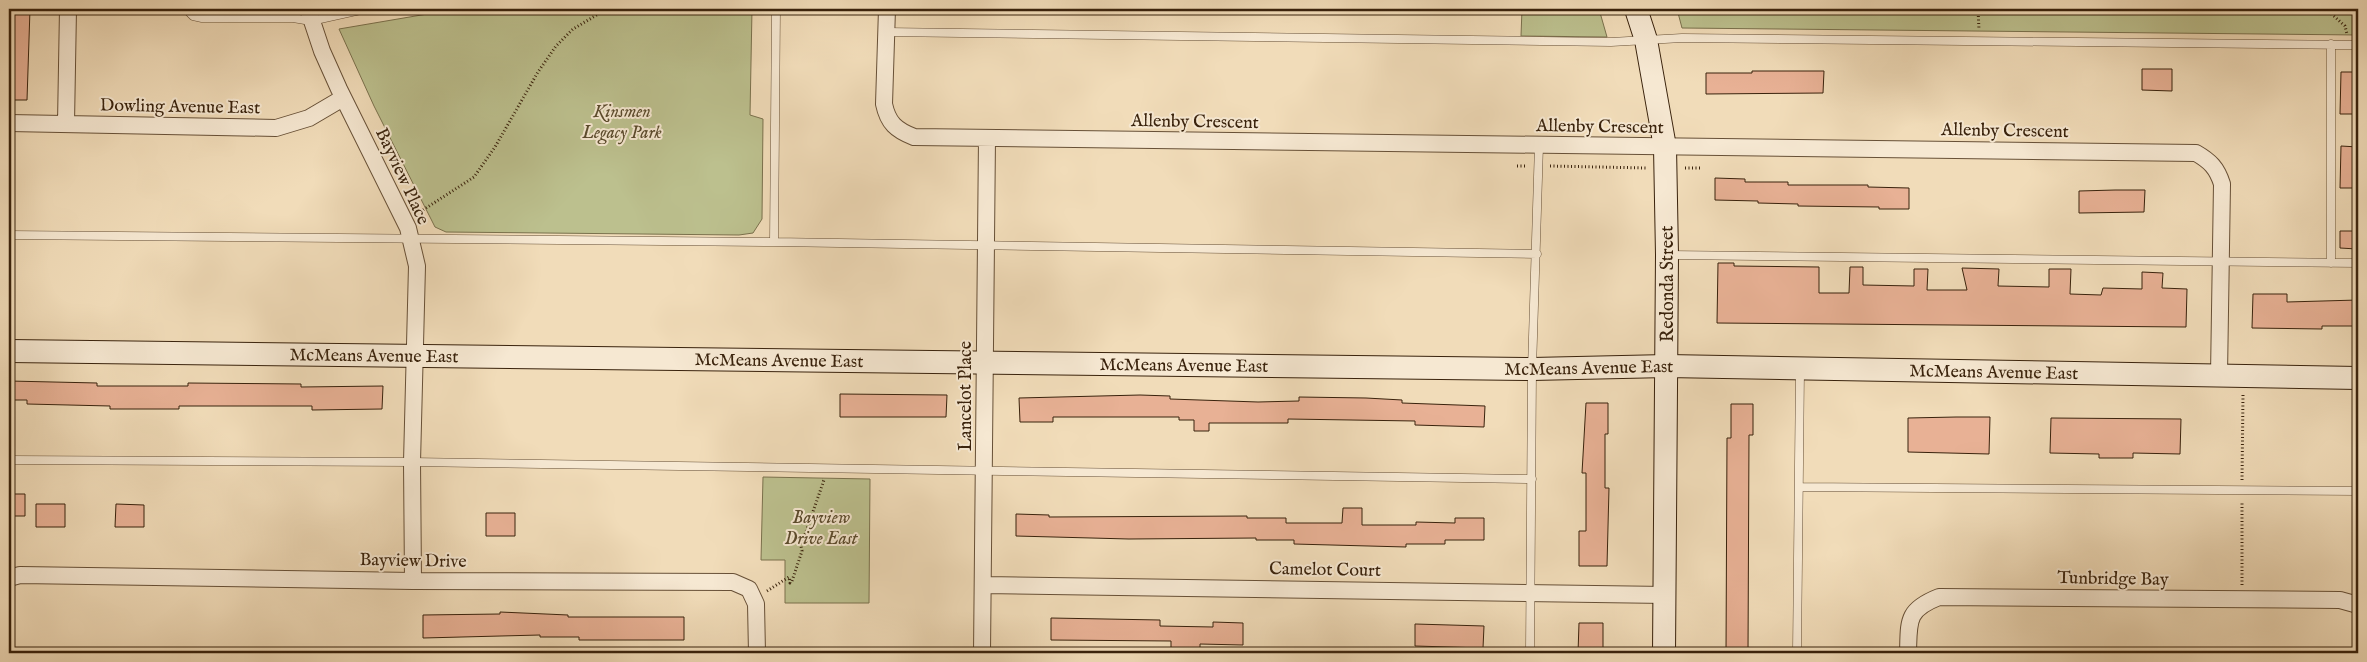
<svg xmlns="http://www.w3.org/2000/svg" width="2367" height="662" viewBox="0 0 2367 662" font-family="'IM FELL English',serif">
  <rect width="100%" height="100%" fill="#f1dcb9"/>
  <filter id="stains"><feTurbulence type="fractalNoise" baseFrequency=".004" numOctaves="4"/><feColorMatrix values="0 0 0 0 .2 0 0 0 0 .09 0 0 0 0 .02 0 0 0 .5 -.17"/></filter>
  <radialGradient id="worn" r=".72"><stop offset=".6" stop-color="#630" stop-opacity="0"/><stop offset="1" stop-color="#630" stop-opacity=".3"/></radialGradient>
  <path fill="#bcc08e" stroke="#7a714d" d="M440 9H752L750 115 763 119 762 219 753 233 739 235 446 232 435 227 374 106 339 29 439 12Z
    M1522 9H1599L1607 37 1521 36Z
    M1677 9H2358V35L1682 28Z
    M763 477 870 479 869 603H785V560H761Z"/>
  <path fill="#e8b195" stroke="#39220c" d="M9 9H30L27 100H9Z
    M2142 69H2172V91L2142 90Z
    M1752 71H1824L1823 93 1706 94V73H1752Z
    M2341 72H2358V114H2340Z
    M2341 146 2358 147V188H2340Z
    M1715 178 1745 179V182H1788V185H1868V187L1909 188V209H1879V207L1798 206V204L1758 203V201L1715 200Z
    M2115 190H2145L2144 212 2079 213V191Z
    M2340 231H2358L2357 249 2340 248Z
    M1718 263H1734V266L1819 267V293H1849L1850 267H1863V285L1914 286V269H1928L1927 290H1967L1962 268 1999 269 1998 286 2049 287V269H2071L2070 294 2101 295 2103 288 2142 289V272L2163 273 2162 288 2187 289 2186 327 1717 323Z
    M2253 294H2287V302L2358 300V326H2322V329L2252 328Z
    M9 381 97 383V386H188V383L301 384V387L383 386 382 409 312 410V406H179V409H110V406L27 404V400H9Z
    M840 394 947 395 946 417H840Z
    M1140 395 1170 396V399L1258 402 1299 401V397L1366 398 1402 400V403L1485 406 1484 427 1415 425V421L1288 419V423H1209V431H1194V420H1179V417H1053V422H1020L1019 398Z
    M1586 403H1608V434H1605V488H1609L1607 566H1579V531H1586V473H1582Z
    M1731 404H1753V435H1749L1748 653H1726L1727 438H1731Z
    M1956 417H1990L1989 454 1908 452V418Z
    M2051 418 2181 419 2180 454 2133 453V458H2099V454L2050 453Z
    M9 494H25V516H9Z
    M36 504H65V527H36Z
    M116 504 144 505V527H115Z
    M1343 508H1362V525H1416V522L1455 523V518H1484V540H1445V544H1406V547L1294 544V540H1256V538L1129 539 1016 536V514L1049 515V517L1247 516V518H1286V523H1342Z
    M486 513H515V536H486Z
    M500 612 568 615V617H684V640H579V637H540V635L423 638V615L500 614Z
    M1051 618 1160 620V626L1213 627V622L1243 623V645L1200 644V648H1171V641L1051 640Z
    M1579 623H1603V653H1578Z
    M1415 624 1484 626 1483 648 1415 646Z"/>
  <g fill="none" stroke-linecap="round" stroke-linejoin="round">
    <defs>
      <path id="lane" d="M186 9 193 16 202 18H293L311 21 365 9
        M886 32 1611 42 1682 38 2358 45
        M2331 44V263
        M9 235 774 242 1537 254
        M774 242 776 9
        M1669 255 2358 263
        M9 460 412 462 1532 479
        M1799 487 2358 491
        M1530 653 1532 369 1539 145
        M1797 653 1800 370"/>
      <path id="street" d="M308 9 322 51 339 89 408 228 417 266 412 462 413 581
        M887 9 884 104C888 123 896 130 914 137L2196 153C2210 161 2217 168 2222 184L2219 375
        M9 123 276 128 309 118 343 98
        M66 123 68 9
        M9 578 20 575 413 581 733 582 749 589 756 604 757 653
        M984 585 1666 595
        M982 653 987 138
        M1908 653C1909 621 1906 610 1939 597L2340 600 2358 605"/>
      <g id="secondary">
        <path d="M1636 9 1646 40 1665 147 1667 255 1664 653"/>
        <path id="s1" d="M9 351 1532 369 1667 366 2358 378"/>
      </g>
    </defs>
    <use href="#lane" stroke="#675037" stroke-width="9"/>
    <use href="#street" stroke="#675037" stroke-width="18"/>
    <use href="#secondary" stroke="#39220c" stroke-width="24"/>
    <path stroke="#39220c" stroke-width="3" stroke-dasharray="1 2.5" stroke-linecap="butt" d="M1978 9 1979 30
      M2326 9 2345 26 2347 34
      M1517 166H1526
      M1550 166 1646 168
      M1685 168H1700
      M423 210 474 177 495 147 538 72 556 46 573 29 607 9
      M2242 480 2243 394
      M2242 585V501
      M767 591 789 577 790 583 792 581 802 551 801 546 824 480H822"/>
    <use href="#lane" stroke="#f6e8d2" stroke-width="8"/>
    <use href="#street" stroke="#f6e8d2" stroke-width="16"/>
    <use href="#secondary" stroke="#f6e8d2" stroke-width="22"/>
  </g>
  <g text-anchor="middle" stroke-width="4" stroke-linejoin="round" paint-order="stroke">
    <g font-size="18" fill="#39220c" stroke="#f6e8d2">
      <text transform="translate(180 106) rotate(1)" y="6">Dowling Avenue East</text>
      <text transform="translate(1195 121) rotate(1)" y="6">Allenby Crescent</text>
      <text transform="translate(1600 126) rotate(1)" y="6">Allenby Crescent</text>
      <text transform="translate(2005 130) rotate(1)" y="6">Allenby Crescent</text>
      <text transform="translate(403 176) rotate(65)" y="6">Bayview Place</text>
      <text transform="translate(1667 284) rotate(-90)" y="6">Redonda Street</text>
      <text dy="6" stroke="none"><textPath href="#s1" startOffset="365">McMeans Avenue East</textPath></text>
      <text dy="6" stroke="none"><textPath href="#s1" startOffset="770">McMeans Avenue East</textPath></text>
      <text dy="6" stroke="none"><textPath href="#s1" startOffset="1175">McMeans Avenue East</textPath></text>
      <text dy="6" stroke="none"><textPath href="#s1" startOffset="1580">McMeans Avenue East</textPath></text>
      <text dy="6" stroke="none"><textPath href="#s1" startOffset="1985">McMeans Avenue East</textPath></text>
      <text transform="translate(965 396) rotate(-90)" y="6">Lancelot Place</text>
      <text transform="translate(413 560) rotate(1)" y="6">Bayview Drive</text>
      <text transform="translate(1325 569) rotate(1)" y="6">Camelot Court</text>
      <text transform="translate(2113 578) rotate(1)" y="6">Tunbridge Bay</text>
    </g>
    <g font-size="18" font-style="italic" fill="#5a4a2c" stroke="#f6e8d2">
      <text x="622" y="117">Kinsmen<tspan x="622" dy="21">Legacy Park</tspan></text>
      <text x="821" y="523">Bayview<tspan x="821" dy="21">Drive East</tspan></text>
    </g>
  </g>
  <rect width="2367" height="662" fill="none" stroke="#f1dcb9" stroke-width="30"/>
  <rect x="10" y="10" width="2347" height="642" fill="none" stroke="#39220c" stroke-width="2.5"/>
  <rect x="15" y="15" width="2337" height="632" fill="none" stroke="#39220c"/>
  <rect width="100%" height="100%" filter="url(#stains)"/>
  <rect width="100%" height="100%" fill="url(#worn)"/>
</svg>
